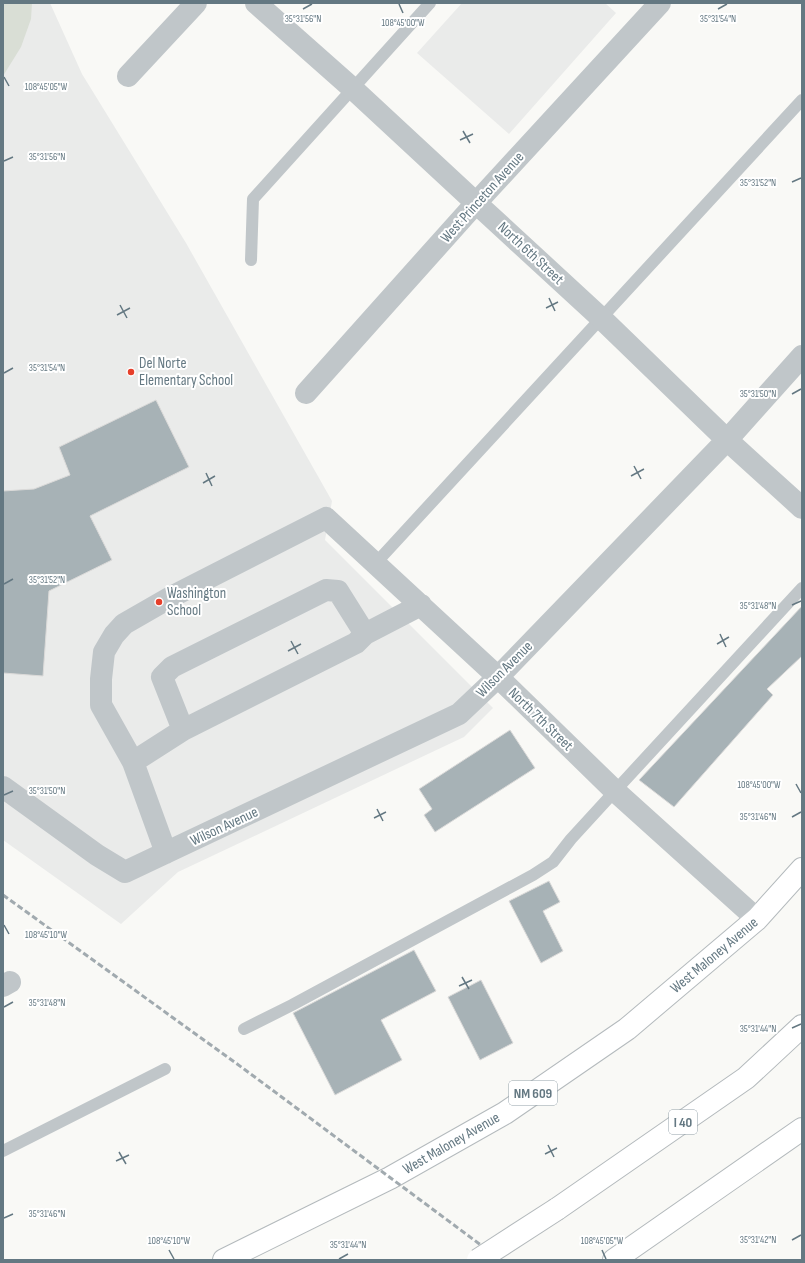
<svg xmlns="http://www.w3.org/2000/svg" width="805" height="1263" viewBox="0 0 805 1263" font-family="'Sofia Sans Condensed',sans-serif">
  <rect width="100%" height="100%" fill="#f9f9f6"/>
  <path fill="#eaebea" d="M3 3H50L82 74 186 243 332 501 325 540 493 708 464 737 178 872 121 924 3 840Z
    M462 3H605L616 13 509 134 417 53Z"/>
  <path fill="#d9ded5" d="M3 3H32L31 19 21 47 3 76Z"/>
  <path fill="#a7b2b6" stroke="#dbdad9" d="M156 400 189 467 90 516 112 560 49 591 43 676 3 673V491L34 489 70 475 59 447Z
    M802 606V656L767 689 773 695 674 807 639 780Z
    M510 730 535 768 435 832 424 815 432 809 419 789Z
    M549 881 560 902 543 911 563 951 541 963 509 901Z
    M414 950 436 991 381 1020 402 1060 335 1095 293 1013Z
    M481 980 513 1043 480 1060 448 997Z"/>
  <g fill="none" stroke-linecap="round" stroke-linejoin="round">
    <defs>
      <path id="primary" d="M224 1260 390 1178 505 1113 627 1029 757 919 802 869"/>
      <path id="highway" d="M557 1209 746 1078 802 1026
        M614 1260 802 1129"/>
    </defs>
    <use href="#primary" stroke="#b4babd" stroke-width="24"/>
    <use href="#highway" stroke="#b3b9bc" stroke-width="24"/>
    <path stroke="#c0c6c9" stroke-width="12" d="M251 260 253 199 430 3
      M375 564 802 100
      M244 1029 292 1005 533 875 553 862 571 839 615 791 802 588
      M3 1151 165 1069"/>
    <path stroke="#c0c6c9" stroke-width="22" d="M256 3 352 88 476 203 602 319 727 440 802 508
      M128 76 196 3
      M306 393 476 203 660 3
      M183 730 162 677 172 667 326 590 338 591 365 634
      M133 762 183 730 356 643 365 634 421 605
      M3 787 97 855 125 872 459 714 498 677 727 440 802 356
      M166 853 133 762 101 705V679L104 652 114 635 124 624 171 597 326 518 498 677 615 791 757 919
      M3 986 10 982"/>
    <use href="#primary" stroke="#fff" stroke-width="22"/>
    <use href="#highway" stroke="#fff" stroke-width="22"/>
    <path stroke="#a1aaaf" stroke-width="3" stroke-dasharray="6 3" stroke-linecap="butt" d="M3 895 244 1069 501 1260"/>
    <defs>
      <path id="highway-bridge" d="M478 1260 557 1209"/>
    </defs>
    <use href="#highway-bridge" stroke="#b3b9bc" stroke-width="24" stroke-linecap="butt"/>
    <use href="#highway-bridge" stroke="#fff" stroke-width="22"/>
  </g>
  <path fill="none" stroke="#647882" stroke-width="1.5" d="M399 4 403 13M303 9 312 4M718 9 727 4M4 77 9 86M463 131 470 143M460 140 473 134M4 161 13 157M792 182 801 178M549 298 555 311M120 305 127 318M546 308 558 302M117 315 130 308M4 373 13 368M792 394 801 389M634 466 641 479M206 473 212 486M631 476 644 469M203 483 215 476M4 584 13 579M792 605 801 601M720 634 726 647M291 641 298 654M717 644 729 637M288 651 301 644M796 784 801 793M4 795 13 791M377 809 383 821M792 817 801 812M374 818 386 812M4 925 9 934M462 977 469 989M459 986 472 980M4 1007 13 1002M792 1028 801 1024M548 1145 554 1157M119 1152 126 1164M545 1154 557 1148M116 1161 129 1155M4 1218 13 1214M792 1240 801 1235M169 1250 174 1259M602 1250 606 1259M339 1259 348 1254"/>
  <g fill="#e63f2a" stroke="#fff" stroke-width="1.5">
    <circle cx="131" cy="372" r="4"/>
    <circle cx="159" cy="602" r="4"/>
  </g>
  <g text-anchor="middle" stroke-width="4" stroke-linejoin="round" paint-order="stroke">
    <g fill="#fff" stroke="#92a0a8" stroke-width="1">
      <rect x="509" y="1081" width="48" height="24" rx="3"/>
      <rect x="669" y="1110" width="28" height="24" rx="3"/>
    </g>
    <g font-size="14" font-weight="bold" fill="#647882">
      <text x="533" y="1098">NM 609</text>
      <text x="683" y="1127">I 40</text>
    </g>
    <g font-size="15" fill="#647882" stroke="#fff">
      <text transform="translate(482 197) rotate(-48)" y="5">West Princeton Avenue</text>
      <text transform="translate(531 253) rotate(43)" y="5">North 6th Street</text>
      <text transform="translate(504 669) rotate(-45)" y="5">Wilson Avenue</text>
      <text transform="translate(541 719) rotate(44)" y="5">North 7th Street</text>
      <text transform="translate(224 826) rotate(-25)" y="5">Wilson Avenue</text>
      <text transform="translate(714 955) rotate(-40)" y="5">West Maloney Avenue</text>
      <text transform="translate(451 1143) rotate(-30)" y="5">West Maloney Avenue</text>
    </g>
    <g font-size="15" fill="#647882" stroke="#fff" text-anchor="start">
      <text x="139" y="368">Del Norte<tspan x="139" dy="17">Elementary School</tspan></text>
      <text x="167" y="598">Washington<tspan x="167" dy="17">School</tspan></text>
    </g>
  </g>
  <g font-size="10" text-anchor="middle" fill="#647882" stroke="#fff" stroke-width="4" stroke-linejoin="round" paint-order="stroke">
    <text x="303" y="22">35°31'56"N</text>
    <text x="718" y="22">35°31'54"N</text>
    <text x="403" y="26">108°45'00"W</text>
    <text x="46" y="90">108°45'05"W</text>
    <text x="47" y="160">35°31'56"N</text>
    <text x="758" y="186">35°31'52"N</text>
    <text x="47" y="371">35°31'54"N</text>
    <text x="758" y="397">35°31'50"N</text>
    <text x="47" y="583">35°31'52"N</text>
    <text x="758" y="609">35°31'48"N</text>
    <text x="759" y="788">108°45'00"W</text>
    <text x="47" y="794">35°31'50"N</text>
    <text x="758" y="820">35°31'46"N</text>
    <text x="46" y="938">108°45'10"W</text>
    <text x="47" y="1006">35°31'48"N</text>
    <text x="758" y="1032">35°31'44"N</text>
    <text x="47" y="1217">35°31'46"N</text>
    <text x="758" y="1243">35°31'42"N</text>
    <text x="169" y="1244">108°45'10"W</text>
    <text x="602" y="1244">108°45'05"W</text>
    <text x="348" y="1248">35°31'44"N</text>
  </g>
  <rect width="805" height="1263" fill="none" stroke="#647882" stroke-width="8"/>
</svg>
